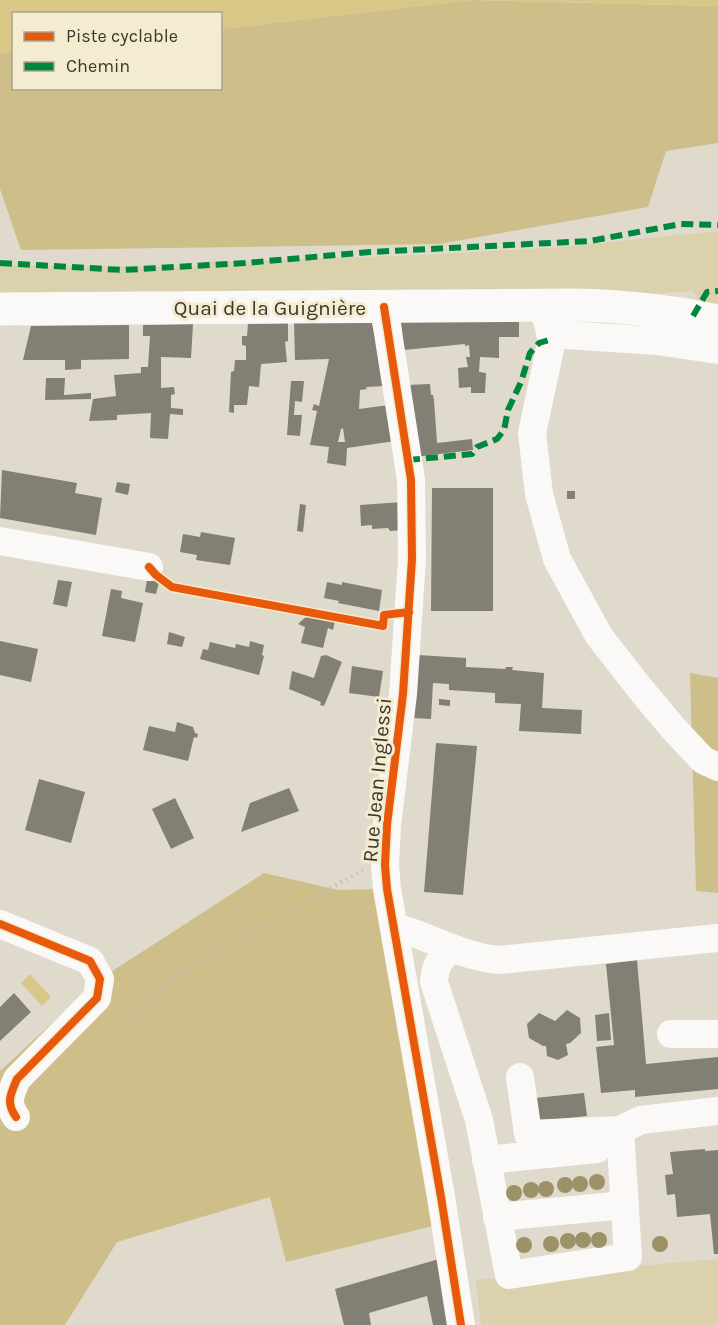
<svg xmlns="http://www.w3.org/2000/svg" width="718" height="1325" viewBox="0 0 718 1325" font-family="Karla,sans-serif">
  <rect width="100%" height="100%" fill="#dfdacb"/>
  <path fill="#dbd1ad" d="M718 231V309L699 301 693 291 641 294 0 300V265L193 267 205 262 426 255 562 247Z
    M718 1259V1325H481L476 1280Z"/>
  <path fill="#cdbe8a" d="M471 0 718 6V143L666 151 648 207 439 244 21 250 0 189V54L13 52 14 88H220L221 29Z
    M690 673 718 678V893L696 891Z
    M264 873 338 890 387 889 445 1223 286 1262 270 1197 117 1242 65 1325H0V1071L100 979Z"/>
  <path fill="#d9c788" d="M0 0H471L221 29 220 14H14L13 52 0 54Z
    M473 0H718V6Z
    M30 974 51 997 42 1006 21 983Z"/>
  <path fill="#827f74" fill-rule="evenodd" d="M519 320V337H499V358L480 357 479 372 486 373 485 393H471V387L459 388 458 368 468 367 466 357H470L469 345 465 346V344L404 350 401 321Z
    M288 323V341L285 342 287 362 261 364 259 387 249 386 247 405H234V413L229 412 231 372 234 371 235 360H246V346L242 345V336H247L248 324Z
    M294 323H372L386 386 366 387 367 389 360 390 359 409 389 405 395 441 347 448 346 466 327 463 329 447 310 445 317 411 312 410 314 404 319 406 329 359 295 360ZM343 428 345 442H338L341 429Z
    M193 324 191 358 161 357V388L174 387 175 394 171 395V408L183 409V415L170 414 168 439 150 438 151 413 117 415V420L89 421 93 399 116 396 114 375 141 373V367H148L150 336H143V325Z
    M129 325V359L81 360V369L65 370V360H23L31 326Z
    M46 378H65L64 395 91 393V399L45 400Z
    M291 381H304L302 402 295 401 294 415H302L300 436 287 435Z
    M430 384 431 395H433L434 400 437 443 472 439 473 450 414 457 407 385Z
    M2 470 77 483 75 493 102 498 96 535 0 518Z
    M117 482 130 484 128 495 115 492Z
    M432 488H493V611H431Z
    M567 491H575V499H567Z
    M403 502 405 530 390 531 388 528 372 529V525L361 526 360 505Z
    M300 504 306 505 303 532 297 531Z
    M201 532 235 538 230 565 196 560 197 555 180 552 183 534 200 537Z
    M58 580 72 582 67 607 53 604Z
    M147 580 159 582 156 594 145 592Z
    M327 582 342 585V582L382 590 379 611 338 603 339 601 324 598Z
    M111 589 122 591 121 598 143 603 135 642 102 636Z
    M307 616 335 621 333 630 328 628 323 648 301 643 305 627 298 624Z
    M169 632 185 637 182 647 167 644Z
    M0 641 38 649 31 682 0 675Z
    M250 641 264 645 262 655 264 656 259 675 200 659 203 649 208 650 210 642 235 648 236 644 249 647Z
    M326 655 342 662 324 706 320 705 321 702 289 689 292 671 314 678 321 656Z
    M418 655 466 658V667L505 669 506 667H513L512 670 544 673 542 708 582 710 581 734 519 731 521 704 495 703V693L449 690V684L433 683 431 719 414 718Z
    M352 666 383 671 379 697 349 693Z
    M439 699 450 700V706L439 705Z
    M177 722 193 727 195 733 198 734 197 738 194 737 188 761 143 750 149 726 175 732Z
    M436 743 477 746 463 895 424 892Z
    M39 779 85 792 71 843 25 830Z
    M289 788 299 811 241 832 250 803Z
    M175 798 194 838 171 849 152 809Z
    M637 960 646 1064 718 1057V1089L635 1097V1090L601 1093 596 1047 614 1045 606 964Z
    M14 993 31 1012 0 1041V1007Z
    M567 1010 580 1018 581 1033 570 1043 566 1044 568 1055 558 1060 547 1056 546 1046H543L529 1038 527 1024 539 1013 555 1021Z
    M609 1013 611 1040 597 1041 595 1015Z
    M584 1093 587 1116 538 1121 535 1098Z
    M705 1149V1151L718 1150V1254H714L710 1214 677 1217 675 1194 667 1195 665 1175 673 1174 670 1152Z
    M439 1259 452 1325H433L427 1296 369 1313 371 1325H344L335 1289Z"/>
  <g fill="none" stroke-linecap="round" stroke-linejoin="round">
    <path stroke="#c1bfba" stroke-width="4" stroke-dasharray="1.5 4.5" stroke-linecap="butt" d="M35 1101 170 979 363 870"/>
    <path stroke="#faf9f7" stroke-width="28" d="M543 306 552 339 532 433 539 494 557 559 599 636 642 691 673 728 703 760 718 767
      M384 307 411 480 412 559 403 694 387 825 385 865 387 889 441 1197 461 1325
      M550 334 657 341 718 350
      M0 541 149 567
      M0 924 90 961 100 979 97 998 17 1079C10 1095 6 1103 16 1117
      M395 927C432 937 459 956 499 960L718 938
      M451 949C439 960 435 966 434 982L479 1120 509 1275 628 1257 620 1130 641 1120 718 1111
      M671 1034H718
      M520 1077 528 1134 620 1130
      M486 1160 597 1149
      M497 1217 625 1205"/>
    <path stroke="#faf9f7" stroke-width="33" d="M0 309 575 305C623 306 671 311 718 321"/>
    <path stroke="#00873e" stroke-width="6" stroke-dasharray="12 6" stroke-linecap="butt" d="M0 263 123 270 245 263 370 252 590 241 681 224 718 225
      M693 316 707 292 718 291
      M408 460 472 454 477 447 497 439 504 430 508 410 521 382 530 353 539 343 552 339"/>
    <defs>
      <path id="cycleway" d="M384 307 411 480 412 559 403 694 387 825 385 865 387 889 441 1197 461 1325
        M149 567 156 575 172 587 383 626 384 615 409 612
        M0 924 90 961 100 979 97 998 17 1079C10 1095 6 1103 16 1117"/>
    </defs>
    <use href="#cycleway" stroke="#f4ecd0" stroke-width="11"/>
    <use href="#cycleway" stroke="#e8590c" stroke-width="8"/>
  </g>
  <g fill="#9c9167">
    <circle cx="597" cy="1182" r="8"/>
    <circle cx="580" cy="1184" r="8"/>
    <circle cx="565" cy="1185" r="8"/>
    <circle cx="546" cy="1189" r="8"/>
    <circle cx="531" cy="1190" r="8"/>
    <circle cx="514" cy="1193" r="8"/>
    <circle cx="583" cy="1240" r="8"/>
    <circle cx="599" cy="1240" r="8"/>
    <circle cx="568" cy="1241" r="8"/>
    <circle cx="551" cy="1244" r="8"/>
    <circle cx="660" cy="1244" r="8"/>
    <circle cx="524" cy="1245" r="8"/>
  </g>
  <g text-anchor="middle" stroke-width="6" stroke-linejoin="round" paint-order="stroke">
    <g font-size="21" fill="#3a372c" stroke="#f4ecd0">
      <text x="270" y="315">Quai de la Guignière</text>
      <text transform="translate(377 780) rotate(-85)" y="7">Rue Jean Inglessi</text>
    </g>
  </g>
  <rect x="12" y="12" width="210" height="78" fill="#f4ecd0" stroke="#aaa48e" stroke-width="1.5"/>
  <rect x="24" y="32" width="30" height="9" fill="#e8590c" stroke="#aaa48e" stroke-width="1.5"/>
  <text x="66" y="42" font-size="18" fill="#3a372c">Piste cyclable</text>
  <rect x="24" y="62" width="30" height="9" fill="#00873e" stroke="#aaa48e" stroke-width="1.5"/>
  <text x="66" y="72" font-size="18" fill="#3a372c">Chemin</text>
</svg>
